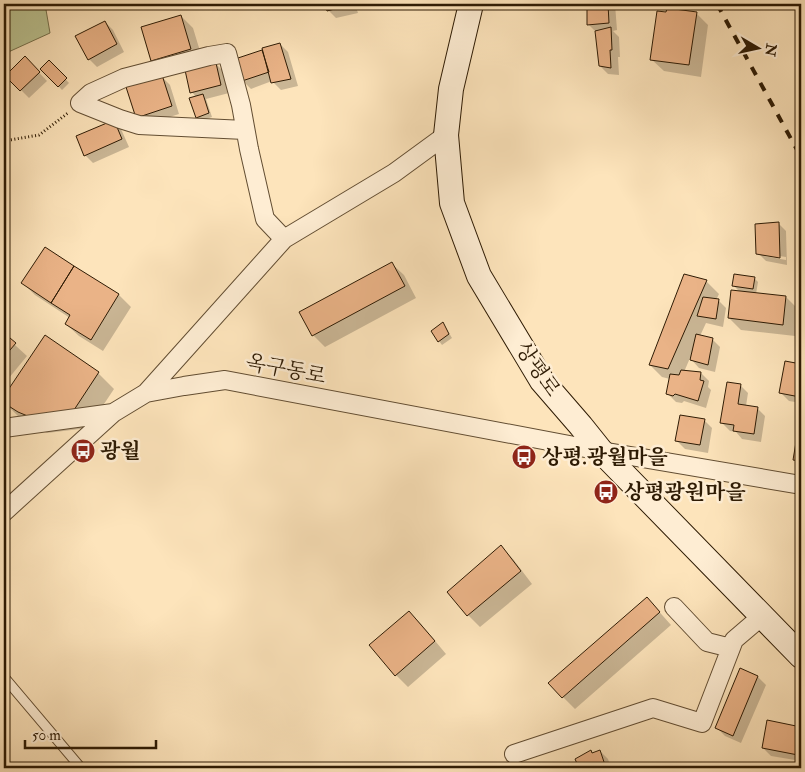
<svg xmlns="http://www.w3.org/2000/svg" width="805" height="772" viewBox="0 0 805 772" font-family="'IM FELL Double Pica','Noto Serif KR',serif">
  <rect width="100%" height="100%" fill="#fde4bb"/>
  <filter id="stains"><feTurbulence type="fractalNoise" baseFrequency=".004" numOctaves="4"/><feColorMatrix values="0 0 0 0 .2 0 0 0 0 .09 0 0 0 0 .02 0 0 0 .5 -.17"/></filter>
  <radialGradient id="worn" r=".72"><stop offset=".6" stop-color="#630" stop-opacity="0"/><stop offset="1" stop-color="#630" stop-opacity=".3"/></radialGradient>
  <path fill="#bcc593" stroke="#75704c" d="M4 4H45L50 33 4 54Z"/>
  <path fill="#0003" fill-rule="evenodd" d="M208 4H230L213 8Z
    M327 4H355L358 13 336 18 328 10Z
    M588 4H615L617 30 613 31 619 37 620 57H618L619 75 608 74 600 66 596 32 588 24Z
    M696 13 708 25 701 77 664 71 651 59Z
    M181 16 193 28 203 61 164 73 152 60Z
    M105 22 113 30 124 52 97 67 89 59Z
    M280 44 288 52 298 86 281 90 272 81 251 89 243 81 237 60Z
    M25 58 47 81 29 98 7 76Z
    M49 62 69 83 62 90 42 69Z
    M216 64 224 72 229 93 206 99 212 117 200 121 197 117 196 97 192 92Z
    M162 77 170 85 179 114 145 125 137 117Z
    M113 121 121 129 129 147 93 163 85 155Z
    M778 223 786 231 787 265 766 261 758 253ZM764 254 786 257V260L764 256Z
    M46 249 119 295 131 307 103 351 79 336 66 324 70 318 35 295 23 283Z
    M391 263 404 275 416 298 325 347 313 335Z
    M684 276 707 282 719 294 716 300H718L726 308 723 327 706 323 700 336 712 339 720 347 715 372 699 368 690 358 684 372 701 373 709 381 708 387 711 390 706 408 684 401 682 403 676 402 668 394 670 379 662 377 650 365Z
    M754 278 758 282 756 294 786 297 798 309 795 336 741 330 729 318 740 292 734 286Z
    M443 324 446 328 452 338 442 345 439 341Z
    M4 335 27 356 4 384Z
    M45 337 98 373 114 389 88 428 47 433 35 428 18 416 4 402V399Z
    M786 363 801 365V403L789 401 781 393Z
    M740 385 748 393 746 406 757 408 765 416 761 442 742 439 736 432 730 431 722 423Z
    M704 420 712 428 708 453 685 449 677 441Z
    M799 431H801V467L794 459Z
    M501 547 513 559 532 584 480 627 468 615Z
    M647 598 671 625 575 709 563 697Z
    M409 612 421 624 446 654 408 687 396 675 371 645Z
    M758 677 766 685 741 743 725 736 717 728Z
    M768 722 801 728V761L771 756 763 748Z
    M591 751 594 754 600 751 608 759 611 768H580L577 759Z"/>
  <path fill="#eab387" stroke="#2e1b04" d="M325 4H350V5L327 11Z
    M587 4H608L609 23 587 25Z
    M667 8 697 12 689 65 650 60 657 11 666 12Z
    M181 15 191 49 151 61 141 27Z
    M105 21 117 44 88 60 75 36Z
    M611 27 612 50H610L611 68 599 66 595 31Z
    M280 43 291 79 271 83 262 48Z
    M262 50 269 72 242 81 235 59Z
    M25 56 40 72 20 91 5 76Z
    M49 60 67 78 58 87 40 69Z
    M216 63 221 85 190 93 185 70Z
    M162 75 172 106 136 118 126 87Z
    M203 94 209 113 196 118 189 98Z
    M114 120 122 139 84 156 76 136Z
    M779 222 780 258 756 254 755 224Z
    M45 247 74 266 51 303 21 283Z
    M392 262 405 286 312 336 299 312Z
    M74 266 119 294 91 340 65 324 70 315 51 303Z
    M684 274 707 280 668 369 649 365Z
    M734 274 755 277 753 289 732 286Z
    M731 290 786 296 783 325 728 318Z
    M703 297 719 299 716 319 697 316Z
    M443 322 449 334 438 342 431 331Z
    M4 333 16 343 4 357Z
    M696 334 713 338 708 365 690 360Z
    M45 335 99 372 72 413 30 417 18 412 4 403V396Z
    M785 361 801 364V391L800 397 779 393Z
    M681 370 701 372 700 380 704 381 698 401 675 394 673 396 666 394 670 374 679 375Z
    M727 382 741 384 738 404 758 407 754 434 733 431 734 425 720 423Z
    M680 415 705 419 700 445 675 441Z
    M798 430H801V466H799L800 461 793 460Z
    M501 545 521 571 467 616 447 592Z
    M647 597 660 612 562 698 548 683Z
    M409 611 435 641 395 676 369 645Z
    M740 668 758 676 733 736 715 728Z
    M767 720 801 727V736L798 755 762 748Z
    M591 750 592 753 600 750 606 768H579L575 759Z"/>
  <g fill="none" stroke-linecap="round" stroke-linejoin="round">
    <defs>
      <path id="service" d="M4 677 81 768"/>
      <path id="minor" d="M245 130 139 125 120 119 80 103 91 93 124 78 209 56 227 53 241 105 249 149 265 219 284 239
        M146 393 284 239 394 173 446 135
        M4 428 113 413
        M4 512 113 413 146 393 184 386 225 380 601 451 801 485
        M674 607 707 642 731 648
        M514 754 653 708 702 723 734 640 762 616"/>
      <path id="secondary" d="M471 4 451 89 446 135 452 203 479 276 542 381 581 426 601 451 801 656"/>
    </defs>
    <use href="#service" stroke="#624d32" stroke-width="11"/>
    <use href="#minor" stroke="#624d32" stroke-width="20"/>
    <use href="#secondary" stroke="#2e1b04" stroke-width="26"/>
    <path stroke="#2e1b04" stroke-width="3" stroke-dasharray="1 2.5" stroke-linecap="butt" d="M4 141 39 135 68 113"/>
    <use href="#service" stroke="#feedd3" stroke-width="9"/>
    <use href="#minor" stroke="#feedd3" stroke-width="18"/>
    <use href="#secondary" stroke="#feedd3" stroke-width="24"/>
    <path stroke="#2e1b04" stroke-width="4" stroke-dasharray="9 9" stroke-linecap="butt" d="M717 4 801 157"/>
  </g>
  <defs>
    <symbol id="bus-disc" viewBox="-11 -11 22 22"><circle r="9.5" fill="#8f2418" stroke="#feedd3"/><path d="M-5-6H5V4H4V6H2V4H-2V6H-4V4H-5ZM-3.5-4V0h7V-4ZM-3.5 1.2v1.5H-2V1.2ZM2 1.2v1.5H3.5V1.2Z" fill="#fff"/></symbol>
  </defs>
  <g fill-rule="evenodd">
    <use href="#bus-disc" x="69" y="437" width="28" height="28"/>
    <use href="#bus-disc" x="510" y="443" width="28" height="28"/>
    <use href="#bus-disc" x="592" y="478" width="28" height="28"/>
  </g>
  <g text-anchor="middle" stroke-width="5" stroke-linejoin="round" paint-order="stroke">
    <g font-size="21" fill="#2e1b04" stroke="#feedd3">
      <text transform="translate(286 369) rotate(11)" y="7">옥구동로</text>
      <text transform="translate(538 369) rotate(55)" y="7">상평로</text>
    </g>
    <g font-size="21" font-weight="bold" fill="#2e1b04" stroke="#feedd3" text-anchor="start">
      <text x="100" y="458">광월</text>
      <text x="542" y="464">상평.광월마을</text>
      <text x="624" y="499">상평광원마을</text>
    </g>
  </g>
  <rect width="805" height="772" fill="none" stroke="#fde4bb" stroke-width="20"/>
  <rect x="5" y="5" width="795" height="762" fill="none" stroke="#2e1b04" stroke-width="2.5"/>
  <rect x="10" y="10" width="785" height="752" fill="none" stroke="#2e1b04"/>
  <g transform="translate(758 48) rotate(99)" stroke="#feedd3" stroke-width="4" paint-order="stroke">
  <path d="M0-4L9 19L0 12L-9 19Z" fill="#2e1b04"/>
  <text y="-8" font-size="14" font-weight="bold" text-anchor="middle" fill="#2e1b04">N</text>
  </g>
  <path d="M25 740v8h131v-8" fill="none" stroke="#2e1b04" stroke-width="2.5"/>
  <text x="32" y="740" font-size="15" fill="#2e1b04" stroke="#feedd3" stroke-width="4" paint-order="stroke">50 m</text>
  <rect width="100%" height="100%" filter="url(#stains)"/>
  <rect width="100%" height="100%" fill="url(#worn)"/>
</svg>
